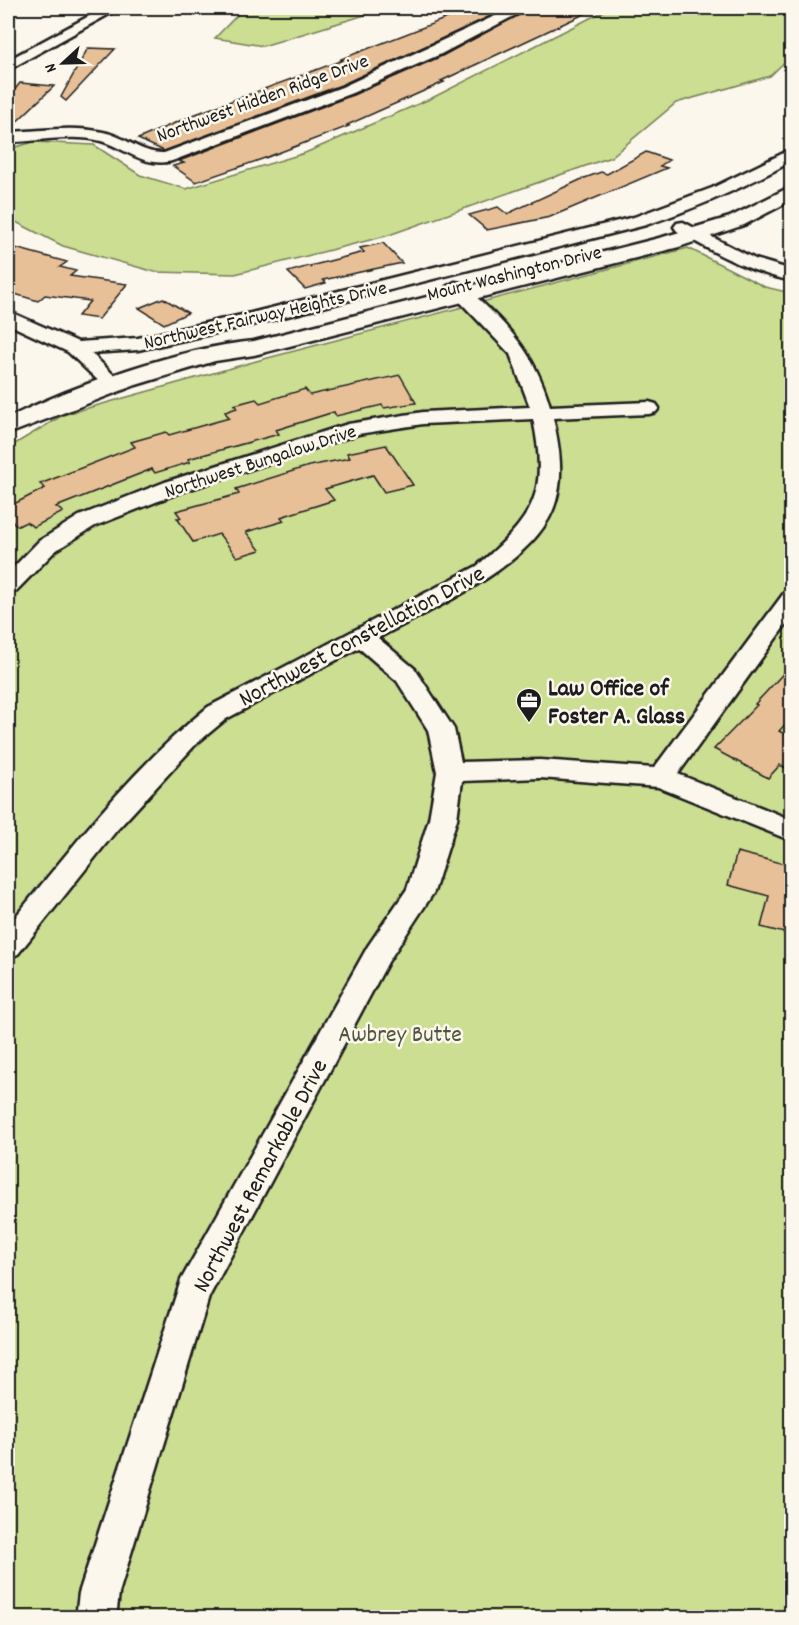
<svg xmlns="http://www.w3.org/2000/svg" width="799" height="1625" viewBox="0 0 799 1625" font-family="Dekko,sans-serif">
  <rect width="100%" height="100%" fill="#fbf7ec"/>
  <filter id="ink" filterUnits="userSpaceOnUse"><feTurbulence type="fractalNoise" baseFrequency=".0167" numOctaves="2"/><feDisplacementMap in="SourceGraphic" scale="12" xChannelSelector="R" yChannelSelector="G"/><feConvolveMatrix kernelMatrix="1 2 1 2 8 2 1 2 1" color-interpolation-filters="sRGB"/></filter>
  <g filter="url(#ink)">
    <path fill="#cbde92" stroke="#747d57" stroke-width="1.5" d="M244 8H388L263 46 215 38Z
      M610 8H791V56L770 76 676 103 611 157 386 236 235 274 155 272 63 246 8 218V149L34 142 94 145 140 175 186 189 305 153 432 98Z
      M688 248 765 287 791 293V1617L8 1618V448L63 415 260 360Z"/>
    <path fill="#e8c098" stroke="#1c1c1c" stroke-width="1.5" d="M473 8H508L341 85 164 151 138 139 193 115 343 60 341 59Z
      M531 8H597L441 81 444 82 347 125 349 126 265 158 196 182 173 166 184 163 179 161 353 95 442 56Z
      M88 48 115 49 66 101 61 97Z
      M20 83 54 86 8 130V98Z
      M646 152 669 160 660 166 667 168 550 217 487 230 469 215 498 207 507 214 582 179 601 172 607 174Z
      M383 243 402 263 323 280 326 283 305 289 288 272 309 266 311 268 310 266 364 252 360 248Z
      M8 246 67 262 60 267 76 271 70 276 127 284 99 319 78 316 90 301 45 295 38 301 8 292Z
      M163 298 188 313 164 324 139 308Z
      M400 375 416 403 384 408 382 405 336 416 334 412 276 430 279 434 188 459 190 462 155 473 152 469 56 507 63 512 34 527 26 522 18 526 8 518V507L45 488 40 484 135 447 131 442 166 432 169 435 229 418 225 412 237 408 234 405 256 399 260 403 305 389 310 395Z
      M386 445 413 485 384 492 373 475 325 489 334 500 281 517 284 521 246 532 260 550 237 557 219 534 193 542 177 518H181L176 511 239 494 236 489 309 466 350 458 347 453Z
      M792 664V717L779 731 792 738V771L780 765 768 778 714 749 757 705 755 704Z
      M737 852 792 866V935L761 927 769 896 728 885Z"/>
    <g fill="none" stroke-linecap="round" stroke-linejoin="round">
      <defs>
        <path id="street" d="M104 8H120L8 70V60Z
          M512 8H529L441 54 352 93 172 161C143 168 126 148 101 141 71 133 38 142 8 142V132C39 131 72 125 103 132 125 136 141 154 164 153L342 87Z
          M792 149V161C745 187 697 208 646 225L252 325 138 350 91 353 122 383 119 387H105L68 352 8 324V311L78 342 138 338 251 313 634 217 712 188Z
          M683 222 755 259 792 270V281C749 272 714 253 677 231L674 227 677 223Z
          M455 282 461 283C504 322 534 349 550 406L649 402 656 404 659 408 656 412 649 414 553 418C559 444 564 474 556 501 539 564 431 609 378 638L415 669 454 729 461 762 540 760 654 768 784 593 792 591V616L678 774 792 820V841L658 787 540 778 462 781 457 819 434 892 388 962 209 1297 119 1593 116 1618H76L79 1593 181 1280 368 946 407 889 429 819 437 772 428 730 397 681 359 648 226 719 196 744 116 831 18 954 8 958V926C71 849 130 770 208 707L477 566C533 517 549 496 533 419L423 424 358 434 181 492 95 526 55 551 16 591 8 593V573L39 541 79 516 165 482 348 424 423 412 530 407 510 354 446 287Z"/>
        <path id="secondary" d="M792 186V200L744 225 679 247 254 355 215 361 136 385 8 434V418C75 385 179 348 254 341L663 237 730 217Z"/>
      </defs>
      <use href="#street" stroke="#1c1c1c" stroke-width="5"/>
      <use href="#secondary" stroke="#1c1c1c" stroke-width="5"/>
      <use href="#street" fill="#fbf7ec" fill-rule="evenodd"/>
      <use href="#secondary" fill="#fbf7ec" fill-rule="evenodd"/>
    </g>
  </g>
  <defs>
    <symbol id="office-pin" viewBox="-11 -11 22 30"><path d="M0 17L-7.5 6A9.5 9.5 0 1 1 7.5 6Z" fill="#1c1c1c" stroke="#fbf7ec"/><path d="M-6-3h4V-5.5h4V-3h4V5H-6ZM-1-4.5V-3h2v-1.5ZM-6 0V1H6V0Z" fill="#fff"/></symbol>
  </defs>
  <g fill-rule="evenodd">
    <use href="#office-pin" x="514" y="686" width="30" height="40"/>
  </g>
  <g text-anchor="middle" stroke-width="5" stroke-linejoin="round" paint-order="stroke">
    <g font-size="20" fill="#1c1c1c" stroke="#fbf7ec">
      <text transform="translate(262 97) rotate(-20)" y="7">Northwest Hidden Ridge Drive</text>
      <text transform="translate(514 272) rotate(-14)" y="7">Mount Washington Drive</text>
      <text transform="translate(265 314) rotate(-13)" y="7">Northwest Fairway Heights Drive</text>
      <text transform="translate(260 460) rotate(-18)" y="7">Northwest Bungalow Drive</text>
    </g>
    <g font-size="24" fill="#1c1c1c" stroke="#fbf7ec">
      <text transform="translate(361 635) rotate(-28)" y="8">Northwest Constellation Drive</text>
      <text transform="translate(259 1175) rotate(-62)" y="8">Northwest Remarkable Drive</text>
    </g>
    <g font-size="24" font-weight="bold" fill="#1c1c1c" stroke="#fbf7ec" text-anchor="start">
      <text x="548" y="695">Law Office of<tspan x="548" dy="28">Foster A. Glass</tspan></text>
    </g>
    <g font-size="24" fill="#51563f" stroke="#fbf7ec">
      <text x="400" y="1041">Awbrey Butte</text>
    </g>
  </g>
  <rect width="799" height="1625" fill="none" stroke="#fbf7ec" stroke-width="30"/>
  <rect x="15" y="15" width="769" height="1595" fill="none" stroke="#1c1c1c" stroke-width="2" filter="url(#ink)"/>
  <g transform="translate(63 63) rotate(248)" stroke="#fbf7ec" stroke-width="4.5" paint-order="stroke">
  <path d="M0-4.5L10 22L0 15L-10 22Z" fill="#1c1c1c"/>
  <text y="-9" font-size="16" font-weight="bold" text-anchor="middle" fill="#1c1c1c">N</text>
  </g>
</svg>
